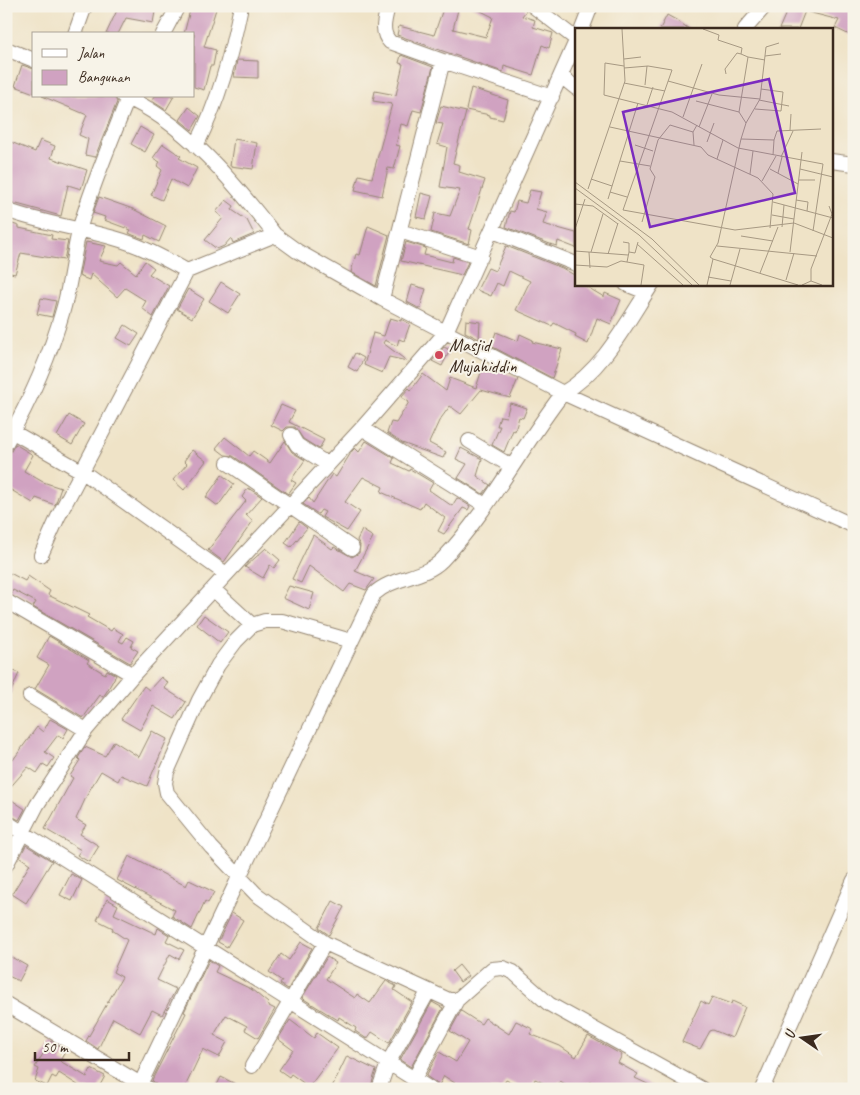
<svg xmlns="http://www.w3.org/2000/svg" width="860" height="1095" viewBox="0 0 860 1095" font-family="Caveat,sans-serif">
  <rect width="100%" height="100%" fill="#f7f3e8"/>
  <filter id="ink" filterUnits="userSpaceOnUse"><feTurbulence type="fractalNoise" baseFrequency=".02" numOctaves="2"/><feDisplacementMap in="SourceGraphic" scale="10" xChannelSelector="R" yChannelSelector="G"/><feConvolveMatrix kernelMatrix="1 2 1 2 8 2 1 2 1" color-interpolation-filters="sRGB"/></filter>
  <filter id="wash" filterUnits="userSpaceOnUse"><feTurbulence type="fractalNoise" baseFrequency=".0096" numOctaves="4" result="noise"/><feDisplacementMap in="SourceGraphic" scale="20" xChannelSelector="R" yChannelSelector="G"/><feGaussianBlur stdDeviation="1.12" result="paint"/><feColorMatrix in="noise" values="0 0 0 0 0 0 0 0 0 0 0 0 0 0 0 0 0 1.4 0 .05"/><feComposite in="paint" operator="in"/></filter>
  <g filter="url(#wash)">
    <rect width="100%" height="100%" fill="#efe3c7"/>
    <g id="blocks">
      <path fill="#d0a2c1" d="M119 6H156L153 23 126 18 118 34H106Z
        M191 6H217L204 47 216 50 213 66H210L204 90 194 87V34H184Z
        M444 6H459L453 29 486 37 493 17 471 6H524L526 11 522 16 535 20 533 27 553 33 549 48 542 45 533 75 504 66 503 72 397 35 399 26 434 35Z
        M789 6H807L798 29H779Z
        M810 6H821L843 12 845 7 854 12V37L835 28 839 20 808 12Z
        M667 15 678 21 689 29H660Z
        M401 55 433 67 421 112 413 110 408 126 401 124 396 145 400 146 394 169 388 168 382 196 355 190 359 175 372 178 392 104 373 101 375 91 396 95 403 64 399 63Z
        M237 60 258 61V78L234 77Z
        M22 65 34 69V93L15 86Z
        M471 88 508 100 503 120 490 117V115L466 110Z
        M42 96H110L115 98 117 102 95 157 85 155 88 139 79 135 87 115Z
        M155 96H174L166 110 152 101Z
        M441 106 466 112 453 163 460 165 459 172 485 180 469 229 472 230 469 244 431 232 435 213 450 216 460 190 440 187 447 147 437 144 443 124 436 123Z
        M189 107 200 116 192 130 180 120Z
        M140 127 154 135 145 152 131 144Z
        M234 139 257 143 253 169 230 166Z
        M6 140 35 152 40 140 55 146 51 158 87 170 81 189 68 185 61 216 6 201Z
        M163 144 181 156 179 158 197 168 187 188 171 179 162 200 151 195 162 170 157 166 160 162 153 158Z
        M530 190 541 192 536 209 547 212 543 224 576 233V248L558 241 557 246 550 244 506 227 510 211 514 212 517 201 526 203Z
        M421 193 432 196 426 219 416 217Z
        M99 197 133 209 166 226 159 242 145 235 144 239 133 235 129 233 131 230 104 220 105 217 93 213Z
        M226 200 234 206 232 210 247 220 254 234 233 243 231 238 224 246 217 249 205 240 223 218 216 212Z
        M6 222 19 226V228L52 235 51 239 68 241 64 260 21 253 15 274 6 272Z
        M368 226 389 235 376 286 351 272 356 254 360 255Z
        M86 242 106 246 99 261 118 265 121 262 136 274 145 261 154 268 149 274 169 286 153 317 142 308 146 301 125 288 117 297 91 274 89 280 79 276Z
        M406 242 426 248 424 255 452 262 453 257 468 262 462 275 401 261Z
        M506 246 562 268 576 276V284H582L604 297 605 293 621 300 611 324 597 318 588 344 575 337 576 334 554 323 552 326 516 310 530 281 509 271 503 286 497 283 491 296 477 290 488 268 495 271Z
        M221 282 240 294 228 313 209 301Z
        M412 285 426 289 420 309 407 302Z
        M188 289 204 299 192 318 177 309Z
        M41 298 56 301 52 317 37 314Z
        M390 318 401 321V319L410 324 404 341 399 339 397 346 385 340 383 343 407 361 389 357 382 373 364 365 373 333 384 336Z
        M466 320 480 322 479 339 465 332Z
        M125 325 139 334 131 346 117 338Z
        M496 332 518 341 520 334 533 340 532 342 562 349 552 378 491 346Z
        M444 347 450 350 442 366 432 361Z
        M355 353 364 358 357 372 348 367Z
        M483 366 496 368 518 379 510 398 481 390 461 414 450 406 439 421 429 443 446 452 443 458 402 443 387 433 391 422 396 423 409 402 401 397 409 388 411 390 423 374 446 391 450 378 476 388Z
        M510 403 527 408 523 418 519 417 515 431 513 430 504 452 492 445 500 426H497L500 416 506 417Z
        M281 405 295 411 289 422 324 440 319 449 303 439 295 427H287L283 431 271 425Z
        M69 415 84 424 72 445 57 436Z
        M225 437 249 456 253 451 270 463 285 441 292 452 305 460 291 480 296 483 288 494 233 456 225 455 216 448Z
        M366 441 394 458 392 463 409 471 410 469 433 483 429 490 452 506 457 498 470 506 468 510 463 508 444 534 438 531 445 518 424 502 420 509 381 492 383 487 363 477 345 502 360 512 347 531 322 517 325 512 321 510 318 514 303 504 309 498 313 503 332 474 336 477 352 451 355 448 359 452Z
        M15 444 33 455 24 471 43 482 61 488 55 505 36 498 33 503 6 487V460Z
        M461 448 482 459 477 476 490 485 483 494 458 478 467 464 456 459Z
        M192 450 206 461 184 490 173 480 187 464 184 461Z
        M222 475 234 484 218 506 206 497Z
        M248 488 262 497 246 515 253 521 224 562 208 550 246 501 242 497Z
        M299 522 307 528 291 547 285 543Z
        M362 530 373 537 355 571 374 579 366 590 350 584 344 592 309 566 301 583 292 579 313 535 332 549 334 547 352 557 359 553 360 545 357 540Z
        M266 548 280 560 274 568 270 565 263 578 245 567Z
        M10 573 25 581 28 576 50 591 48 595 89 615 87 617 111 631 113 628 123 634 119 641 123 643 127 637 134 641 131 647 138 651 130 663 33 607 36 602 13 590 11 594 6 592V582Z
        M289 586 314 593 309 610 283 598Z
        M204 615 228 632 220 643 197 625Z
        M49 636 89 660 87 663 105 674 107 670 116 675 107 691 103 697 100 695 83 718 35 689 49 665 37 658Z
        M6 668 19 673 6 703Z
        M161 677 168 683 164 688 186 702 175 719 153 706 140 730 121 719 144 686 149 690Z
        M50 719 68 729 63 738 58 735 45 752 54 758 48 767 43 764 37 773 28 767 6 792V756L13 760 37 727 43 732Z
        M152 731 167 739 147 786 121 775 118 781 101 771 89 791 76 819 86 825 80 834 99 846 89 862 77 855 81 850 45 829 73 778 70 776 80 760 78 758 85 747 105 756 114 741 139 757Z
        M6 796 25 809 19 820 6 813Z
        M26 845 52 861 26 903 12 894 30 864 20 857Z
        M129 856 186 886 189 880 214 892 208 903 205 901 192 929 172 916 175 910 117 880Z
        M71 874 82 880 72 901 60 895Z
        M107 899 118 905 114 914 156 934 158 928 169 935 166 941 184 950 179 959 170 954 157 980 176 989 162 1015 152 1010 140 1033 113 1018 98 1049 86 1041 122 977 113 972 127 940 112 930 113 928 97 920Z
        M333 901 344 907 329 935 319 928Z
        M232 913 243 920 227 947 218 942Z
        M301 942 312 948 288 989 280 984 282 981 269 972 281 954 289 960Z
        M6 954 27 966 19 981 6 975Z
        M327 957 336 963 326 979 355 998 357 994 370 1003 386 981 396 986 394 990 412 1002 389 1043 372 1032 367 1039 355 1031 356 1028 339 1017 338 1020 302 998Z
        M209 960 218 966 215 972 251 989 268 1003 267 1005 275 1009 258 1038 245 1030 247 1026 226 1015 214 1035 227 1042 219 1057 203 1049 184 1089H160L152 1080 186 1013 184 1012Z
        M459 965 468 976 460 982 452 971Z
        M712 997 731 1004 732 1001 745 1007 732 1038 713 1030 710 1031 700 1049 682 1042 701 1001 708 1005Z
        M432 1002 443 1008 411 1067 400 1060Z
        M461 1011 481 1024 485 1018 509 1034 516 1021 533 1029 530 1034 560 1046 576 1057 588 1036 622 1055 618 1063 638 1074 635 1078 658 1089H604L590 1082 586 1089H574L560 1081 555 1089 535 1079 531 1089H525L506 1080 501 1089H464L444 1076 439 1085 426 1076 439 1052 456 1062 468 1042 450 1031Z
        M290 1020 314 1038 317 1033 338 1048 309 1087 291 1074 289 1077 279 1070 293 1050 278 1039Z
        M51 1041 66 1050 60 1061 87 1077 91 1069 105 1076 98 1089H84L59 1073 56 1078 52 1076 47 1086 35 1081 39 1069 35 1067Z
        M347 1056 376 1070 370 1089H331Z
        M221 1077 246 1089H215Z"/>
    </g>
  </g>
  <g filter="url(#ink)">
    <use href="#blocks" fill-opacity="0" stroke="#958672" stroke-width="1"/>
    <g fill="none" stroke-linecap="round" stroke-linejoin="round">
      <defs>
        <path id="street" d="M388 6C385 19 380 32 390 42L443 61
          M533 6 576 39
          M582 29 591 6
          M745 29 765 6
          M75 34 85 6
          M163 34 178 6
          M6 49 34 60
          M561 76 576 88
          M552 97 443 61 382 299 563 393 854 526
          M196 146C219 101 231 55 241 6
          M831 161 854 164
          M6 210C41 223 78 228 114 238 140 245 164 258 187 271
          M400 231 481 257
          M493 231 576 264
          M275 235 297 251 382 299
          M626 284 646 292
          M362 428 485 505
          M13 432 83 472 226 574
          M291 435 297 445 327 464
          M469 441 511 466
          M6 443C30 401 50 356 63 310 71 283 73 254 80 227 93 183 111 141 128 98
          M228 463 352 548
          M41 555 58 517 187 271 275 235C236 185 184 121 123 96
          M213 589 252 625
          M6 601 133 675
          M351 641 282 621H265L252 625 236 641 218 665 199 700 167 772 165 783 167 793 211 847 256 894 281 912 325 943 449 1000H457L492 969 503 968 513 972 549 1004 702 1089
          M30 696 86 730
          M6 822 430 1089
          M6 865 37 805 86 730 133 675 362 428 446 332 576 41
          M6 1004 149 1089
          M252 1066 325 943
          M414 1079 457 1000
          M138 1089 374 594C393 576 423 579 442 560 489 511 521 447 563 393 603 370 627 322 652 284
          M379 1089 388 1063 428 992
          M762 1089 854 880"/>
      </defs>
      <use href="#street" stroke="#958672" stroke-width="16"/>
      <use href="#street" stroke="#fff" stroke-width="14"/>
    </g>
  </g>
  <circle fill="#d1495b" stroke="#f7f3e8" stroke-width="2" cx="439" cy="355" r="5"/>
  <g text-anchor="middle" stroke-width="4" stroke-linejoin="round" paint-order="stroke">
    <g font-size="18" fill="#3b2a1e" stroke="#f7f3e8" text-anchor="start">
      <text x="449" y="351">Masjid<tspan x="449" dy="21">Mujahiddin</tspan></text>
    </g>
  </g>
  <g transform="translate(575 28)">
    <rect width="258" height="258" fill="#efe3c7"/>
    <path fill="none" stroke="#a79983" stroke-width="1" d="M128 1 144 7 143 12 167 20 166 26 173 29 164 84M190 28 206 26M173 29 190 32M49 31 66 29M49 38 30 35 29 67 97 84 163 120 248 136 238 203M151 46 150 41 162 25 166 26M93 53 144 67 185 71M49 55 90 63M70 57 72 38M184 72 214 78M121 73 164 84 171 95 185 71 191 19 204 15M72 77 78 59M180 81 206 83 208 64 186 61M108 89 127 36M35 99 126 119 133 127 183 150 198 166 195 200M124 99 137 66M215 102 216 86M166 111 171 95M199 112 202 103 246 101M132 114 139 95M60 117 78 123M119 117 118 104 122 97M206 129 218 103M142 131 148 112M45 133 75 138M195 141 223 156M225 141 258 149M203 145 207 129M175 146 178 123M16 151 37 158M224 152H240M187 153 201 128M0 154 77 211 124 257M0 160 64 207 117 257M13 161 50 53 47 1M35 164 52 169M33 171 63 75M221 172 233 174 232 183M198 174 258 190M0 176 18 178 43 196M48 182 160 202 219 195 258 210M48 182 97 42 73 38 49 40M197 187 219 191M67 194 80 149 75 141 83 112 95 97 118 104M207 199 209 177M0 201 10 171M166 208 198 213M48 214 54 215V224M62 216 108 257M142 218 242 228M0 223 53 227M14 224 15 240M16 224 28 186M215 224 227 124M33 226 43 195M138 231 223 257M52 234 54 224 60 225 63 214M0 237 32 239 46 233 69 237 66 257M185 245 203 199M133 249 156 253M211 252 219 225M236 253V241L257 186 254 178M132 257 138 231 135 229 143 215 166 111 199 112 198 127M155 257 165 221M227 257 236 253 247 257"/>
    <path fill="#7b2cbf" fill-opacity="0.15" stroke="#7b2cbf" stroke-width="2.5" d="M194 51 220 165 75 199 48 84Z"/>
    <rect width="258" height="258" fill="none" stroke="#3b2a1e" stroke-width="2.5"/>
  </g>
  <rect width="860" height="1095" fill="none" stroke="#f7f3e8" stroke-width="25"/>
  <rect x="32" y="32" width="162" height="65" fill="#f7f3e8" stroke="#aca397"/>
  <rect x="42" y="49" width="25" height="8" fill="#ffffff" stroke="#aca397"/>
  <text x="78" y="58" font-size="15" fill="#3b2a1e">Jalan</text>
  <rect x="42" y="70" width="25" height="15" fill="#d0a2c1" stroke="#aca397"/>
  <text x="78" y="82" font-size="15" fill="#3b2a1e">Bangunan</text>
  <g transform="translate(802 1038) rotate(283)" stroke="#f7f3e8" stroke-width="4" paint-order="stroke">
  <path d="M0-4L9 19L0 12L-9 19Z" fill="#3b2a1e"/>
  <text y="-8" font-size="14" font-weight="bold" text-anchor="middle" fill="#3b2a1e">U</text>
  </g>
  <path d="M35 1052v8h94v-8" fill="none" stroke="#3b2a1e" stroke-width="2.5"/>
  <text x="42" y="1052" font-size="15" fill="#3b2a1e" stroke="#f7f3e8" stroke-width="4" paint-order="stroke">50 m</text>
</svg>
